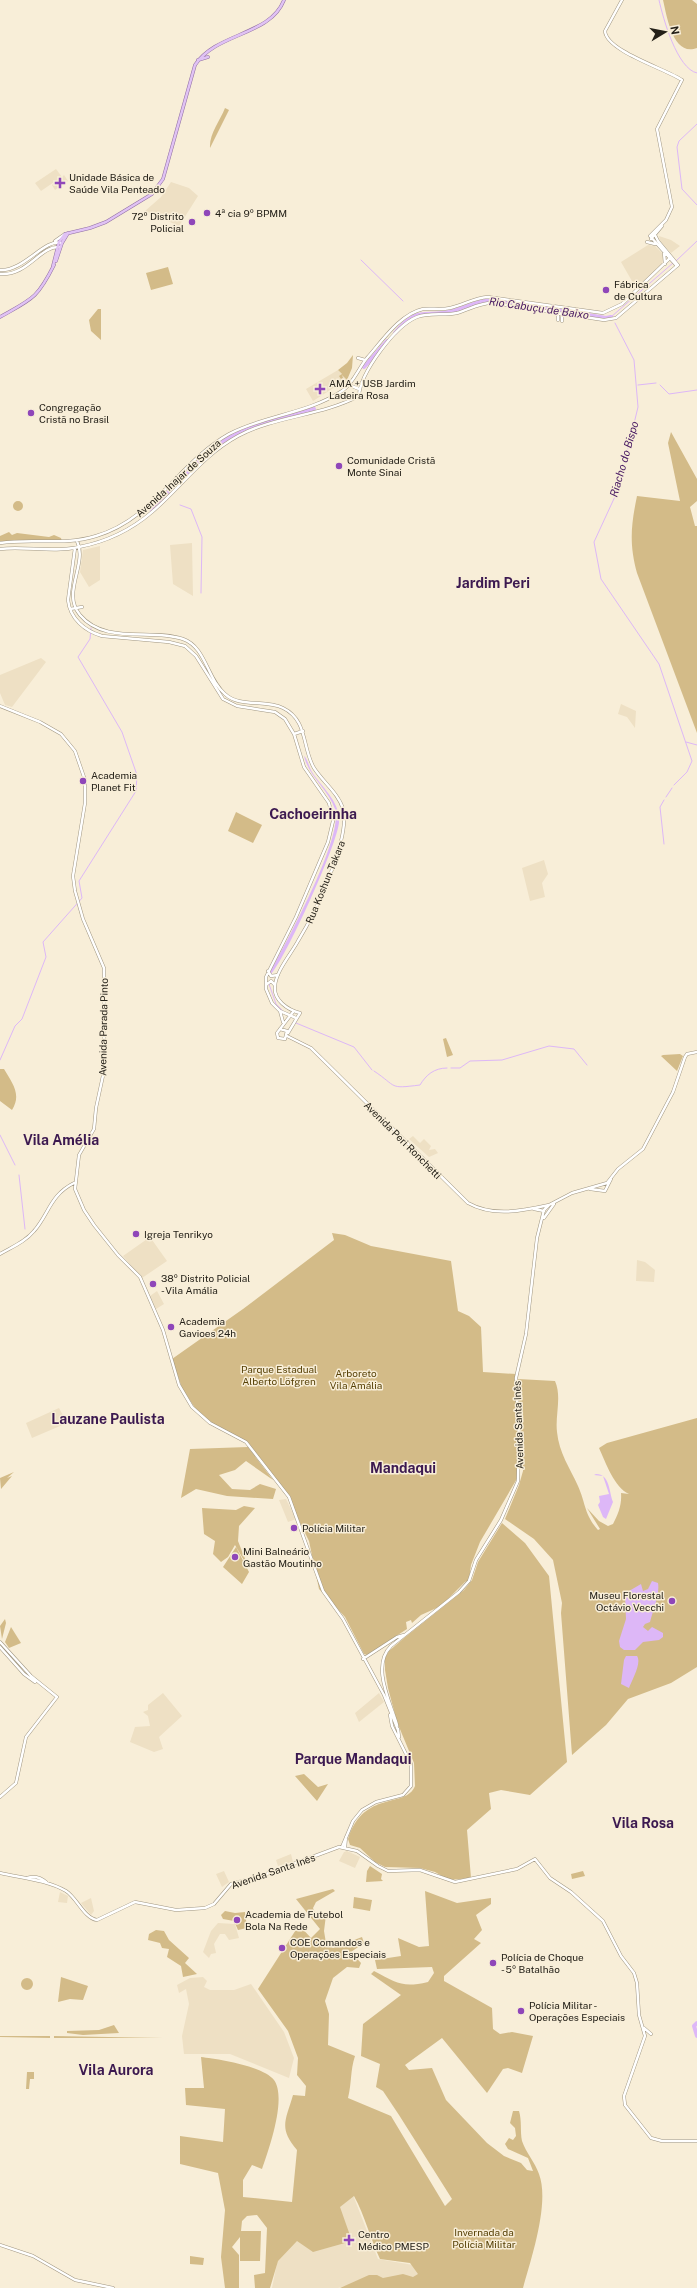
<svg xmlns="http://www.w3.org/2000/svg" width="697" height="2288" viewBox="0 0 697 2288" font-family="'Public Sans',sans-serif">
  <rect width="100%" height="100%" fill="#f8eed8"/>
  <path fill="#eee0c4" d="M56 169 62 177 64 175 68 181 55 190 52 185 57 180 41 191 35 183Z
    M171 182 189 188 198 196 179 226 145 211 161 197Z
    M659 236 671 240 680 246 671 253 660 241Z
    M648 245 655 246 662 253 663 261 662 265 636 288 621 262Z
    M338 370 347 380 344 385 335 387 313 401 306 389Z
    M192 543 193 596 173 584 170 545Z
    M100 546V580L89 587 80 572 83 550Z
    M41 658 46 662 12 707 5 705 0 693V675Z
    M621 704 636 711 635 728 627 717 618 714Z
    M544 860 548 874 542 883 545 897 530 901 522 868Z
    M413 1136 420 1143 424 1139 431 1146 429 1150 435 1149 438 1153 429 1157 409 1139Z
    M150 1237 167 1261 142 1278 123 1256Z
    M637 1260 645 1262 655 1270 654 1282 636 1281Z
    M157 1291 164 1304 156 1309 150 1296Z
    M59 1408 67 1423 32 1438 26 1423Z
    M286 1499 296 1519 288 1522 279 1500Z
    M163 1693 182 1716 159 1737 163 1749 154 1752 130 1742 135 1727 150 1726 148 1716 143 1712 148 1710V1705Z
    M379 1693 384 1702 359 1722 355 1713Z
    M347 1851 360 1857 355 1868 339 1861 344 1852Z
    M291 1854 293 1862 278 1866 276 1860Z
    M224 1871 229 1882 222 1887 216 1874Z
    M60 1892 68 1896 67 1903 58 1902Z
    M91 1898 94 1911 91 1915 81 1903Z
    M218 1923 235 1924 239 1938 229 1940 225 1934H220L214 1944 216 1953 211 1954 209 1958 203 1952 211 1931Z
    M203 1977 207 1981 204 1987 210 1990H234L251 1984 284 2032 294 2058 289 2078 230 2054H184L182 2036 189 2004 186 1989 179 1993 177 1985 190 1978Z
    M351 2190 378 2259 425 2267 422 2288 363 2282 338 2288H272L278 2258 331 2203Z"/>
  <path fill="#d3bb88" d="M663 0H692L697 4V48C673 57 667 17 663 0Z
    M225 108 229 110 210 148C209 134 220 121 225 108Z
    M168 267 173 284 151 290 146 273Z
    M98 309H101V340L91 331 89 320Z
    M353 355 352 368 347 380 342 375 343 378 341 379 339 376 342 374 338 370 347 363Z
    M671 432 697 479V501L690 507 695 526H697V733L637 573C629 544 631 525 637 496L680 501 668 443Z
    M13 506a5 5 0 1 1 10 0a5 5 0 1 1-10 0Z
    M9 532 12 535 17 533 49 537 54 535 61 538 62 542 0 541V536Z
    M236 812 262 825 253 843 228 831Z
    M446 1038 453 1055 447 1057 443 1039Z
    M680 1054 683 1056 677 1071 661 1056 663 1055Z
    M0 1069H4C12 1083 22 1094 12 1110L0 1101Z
    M332 1233 345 1235 371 1246 451 1261 458 1311 469 1316 481 1327 483 1372 516 1374 518 1477 480 1542 471 1565 469 1580 465 1582 441 1606 421 1615 412 1623 411 1620 406 1622 407 1629 367 1655 364 1654 345 1617 319 1589 309 1541 283 1488 249 1445 207 1421 197 1411 182 1388 172 1359 243 1309 334 1240Z
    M518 1379 555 1381C562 1397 555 1415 557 1432 559 1453 570 1468 578 1486 586 1504 584 1514 598 1530L600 1529 587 1508 599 1521 608 1526 613 1524C618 1514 622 1505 621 1493L629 1494C614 1487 606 1463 599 1448L607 1443 697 1418V1667L671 1683 628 1699 606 1725 572 1755 561 1613 562 1603 553 1560 534 1539 505 1519 519 1485 523 1471Z
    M248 1447 273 1480 246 1461 235 1470 219 1475 232 1489 250 1490 260 1484 276 1489 273 1499 227 1496 196 1489 181 1498 190 1449Z
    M14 1472 7 1478 12 1476 1 1489 0 1478Z
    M244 1506 255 1508 239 1526 238 1541 249 1569 235 1545 228 1557 221 1562 213 1554 215 1541 204 1534 202 1508 236 1510Z
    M502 1523 525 1543 549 1576 567 1762 530 1795 501 1790 489 1793 491 1809 467 1830 471 1878 449 1880 435 1872 420 1868 385 1867 375 1862 360 1848 350 1845 348 1839C364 1789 406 1809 415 1786L414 1763 397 1722 388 1688 385 1670V1658L389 1651 404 1638 464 1590 472 1580 478 1562Z
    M236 1547 249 1572 242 1584 223 1567Z
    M5 1619 6 1623 2 1639 0 1626Z
    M11 1627 21 1643 9 1648 5 1642Z
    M304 1774 318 1787 328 1784 317 1801 295 1776Z
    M370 1866 382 1874 381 1879 383 1881 366 1882 367 1871Z
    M583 1871 585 1876 572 1879 571 1874Z
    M333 1889 335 1891 316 1902 313 1908 316 1915 321 1918 326 1915 324 1931 326 1943 333 1948 362 1937 364 1943 351 1952 361 1963 359 1968 347 1967 333 1978 325 2001 329 2014 328 2045 355 2056C350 2071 352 2082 348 2098L391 2116 445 2206 452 2199 399 2115 383 2091 376 2087 380 2064 361 2056 363 2024 401 1995 371 1974 374 1971C397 1983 402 1988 428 1982L434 1973 432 1967 377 1969 375 1960 401 1956 398 1938 419 1947 429 1946 425 1891 457 1903 491 1898V1904L476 1915 482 1930 474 1939 481 1943 444 1976V1981L492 2008 493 2029 500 2034 512 2032 533 2036 522 2073 508 2068 503 2069 487 2093 442 2038 405 2065 409 2070 432 2068 446 2100 487 2143 504 2156 521 2163 527 2170 533 2171 528 2158 508 2149 505 2144 509 2138 513 2140 516 2136 515 2128 510 2123 513 2111H519C522 2121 520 2131 522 2141 526 2153 535 2162 539 2174 550 2203 531 2259 523 2288H340L369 2275H377L383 2278 403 2274 413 2277 418 2274 410 2263 380 2259C370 2238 365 2216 354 2196L340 2207 352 2241 313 2252 297 2241 278 2261 270 2288H255L254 2275 265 2273 267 2228 257 2215 247 2216 242 2221 241 2231H261L260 2261H240V2237L232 2247 239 2255V2288H225L221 2257 225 2210 218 2173 180 2164V2136L223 2142 225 2109 186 2105 185 2088H204L201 2057C218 2059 263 2066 274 2080 287 2098 269 2149 262 2169L252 2165 243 2180V2197L292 2202 297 2150C278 2128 286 2120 293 2095L305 2096 306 2086 297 2075 298 2058 288 2031 258 1989 299 1925 311 1938 320 1929 296 1899Z
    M354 1897 372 1900 370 1911 353 1908Z
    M225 1911 235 1913 245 1912 247 1928 238 1930 234 1921 223 1919 221 1915Z
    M156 1930 164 1931 169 1940 189 1958 185 1963 197 1974 183 1977 181 1966 167 1957 169 1949 162 1948 160 1943 148 1940 149 1934Z
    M61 1977 88 1986 83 2000 70 1999 58 2002Z
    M21 1984a6 6 0 1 1 12 0a6 6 0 1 1-12 0Z
    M114 2025 119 2033 83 2035 67 2033V2031L99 2030Z
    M0 2036H50V2038L0 2037Z
    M54 2036 163 2038H54Z
    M27 2072H34V2079H30L29 2089H26Z
    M190 2256 204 2258 203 2265 190 2264Z"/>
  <path fill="#ddb7f7" d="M304 756C307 758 309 767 312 772 322 788 340 801 339 822 338 843 285 960 271 974L270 972C286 943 344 837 335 809 328 789 309 777 304 756Z
    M596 1474C610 1474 609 1492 613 1502L606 1519 603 1517 598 1505 600 1502 599 1496 609 1494 603 1476 594 1475Z
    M652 1581 658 1583C660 1594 653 1610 650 1622L645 1624 643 1627 648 1631 652 1627 663 1633V1637L659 1640 643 1642 635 1650H624L620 1647 619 1641 626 1619 625 1597 629 1591 641 1584 643 1591 648 1589Z
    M626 1656H637C642 1663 632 1680 629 1688L621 1684 624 1660Z"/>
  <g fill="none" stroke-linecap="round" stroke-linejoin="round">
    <path stroke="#ddb7f7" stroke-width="1" d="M659 0C663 18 677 69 697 73
      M697 124 679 141 677 147 682 189 697 205
      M361 260 403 301
      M676 261 697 241
      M611 317 673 263
      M615 323 634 360 638 407 618 490 594 542 601 579 659 664 692 761 687 772 674 785
      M638 385 656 383
      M660 385 669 394 697 390
      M180 505 191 509 202 537 201 593
      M686 742 697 745
      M666 797 672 788
      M664 800 660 807 664 844
      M269 984 276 1004 284 1012
      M296 1023 354 1047 372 1070
      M0 1060 15 1026 22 1019 46 957 43 942 82 898 79 881 136 791 137 775 122 732 78 657 90 639 91 628
      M451 1068H460L470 1061 502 1060 549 1046 574 1049 587 1065
      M374 1071C398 1087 388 1089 420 1085 426 1075 434 1068 447 1068
      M0 1135 15 1165
      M19 1175 25 1229"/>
    <path stroke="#ddb7f7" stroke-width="4" d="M395 333C419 304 425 319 453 311 469 307 480 299 497 300L606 318 611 317
      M364 367 387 341
      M151 509C179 485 201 452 235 434 259 421 288 417 314 409
      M697 2023 694 2026 697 2036"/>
    <defs>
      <path id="secondary" d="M622 0 605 31C606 51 666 69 682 80L657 129 672 207 666 220 650 236 677 266
        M651 239 662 226
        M55 241 65 234
        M647 242 655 244
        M664 253 665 264
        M0 270C23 272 45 238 61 243
        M0 274C28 276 40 246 59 247
        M558 314V320
        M562 314V321
        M358 358 365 360
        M349 385 359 389
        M77 541C88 564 61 593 80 615 105 645 151 628 183 639 206 647 207 679 225 694 240 708 265 699 283 708 308 720 302 748 314 768 323 782 339 794 343 809 351 838 314 915 298 941 291 954 276 971 275 986 273 1000 288 1010 300 1013L288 1033
        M0 543C32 538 64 546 96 536 154 519 179 462 229 434 265 415 307 414 342 391 353 384 358 369 367 358 382 341 400 314 423 309 432 308 441 310 450 308 463 305 474 298 488 297L603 313 622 304 670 258
        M75 548 68 600C70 619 85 631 102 636L169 642 185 646 196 656 223 699 237 706 275 712 285 719 294 734 304 767 329 803 333 821 328 842 296 917 266 977V989L272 1003 280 1011 296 1018
        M0 549C26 546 53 553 79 547 105 542 131 530 152 512 181 487 203 455 238 436 275 416 321 416 359 396 360 373 395 326 417 317 430 312 444 316 457 313 470 309 479 303 492 303L604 320 616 318 678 265 658 241 654 233
        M70 609 82 607
        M0 706 40 722 61 734 75 751 85 780V803L73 876 75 891 83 919 104 968V1071L96 1108 94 1129 79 1155 75 1189 84 1210 94 1225 118 1255 140 1277 163 1330 179 1385 192 1407 210 1423 246 1442 289 1497 323 1591 343 1619 384 1695 398 1730
        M294 734 303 731
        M268 971 271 976 278 975
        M266 985 271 981 275 985
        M280 1011 283 1022
        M280 1029 287 1031 285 1039 278 1038 277 1033 293 1012
        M287 1036 311 1048 468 1203C493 1217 522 1211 549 1205
        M590 1189 605 1191 611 1179
        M534 1209 544 1211
        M544 1218 554 1204
        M0 1254C12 1247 25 1242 34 1231 49 1214 50 1195 74 1183
        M0 1642 31 1676 57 1697 26 1737 16 1783 0 1797
        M0 1647 24 1674 35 1682
        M363 1659 397 1637 404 1635
        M397 1725C390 1701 371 1666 391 1646L459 1592 469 1581 476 1560 501 1520 518 1481 519 1438 516 1378 526 1334 537 1238 544 1210 549 1205 572 1193 607 1183 618 1169 643 1149 673 1092 685 1057 687 1054 697 1052
        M398 1729 399 1737
        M342 1847 353 1821 362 1810 376 1802 403 1795 411 1786V1764L392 1726 390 1715
        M345 1847 346 1837
        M0 1873C22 1878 47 1880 66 1891 77 1898 84 1918 97 1920L135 1902 176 1910 205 1908 214 1904 231 1884 261 1876 339 1847 357 1851 378 1866 388 1871 420 1870 455 1882 517 1869 535 1859 550 1878 571 1892 603 1921 621 1956 634 1973 637 1983 639 2015 645 2036 624 2096 625 2105 651 2138 662 2141H697
        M27 1878C34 1876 40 1877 46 1882
        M644 2028 651 2034
        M0 2245 33 2256 75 2280 113 2288"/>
      <path id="primary" d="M198 60 208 57
        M56 261 62 243 68 233
        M53 266 59 242 65 234 90 228 106 222 152 194 163 179 195 65C217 32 270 36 284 0
        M0 317C32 299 37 299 54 265"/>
    </defs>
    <use href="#secondary" stroke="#a09682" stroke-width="3.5"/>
    <use href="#primary" stroke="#916fa2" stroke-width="3.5"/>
    <use href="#secondary" stroke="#fff" stroke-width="2.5"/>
    <use href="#primary" stroke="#e0c2f4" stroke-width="2.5"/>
  </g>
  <g fill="#8f46b9" stroke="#f8eed8" stroke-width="1.5">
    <path d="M58 177h4v4h4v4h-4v4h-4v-4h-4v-4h4z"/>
    <circle cx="207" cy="213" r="4"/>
    <circle cx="192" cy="222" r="4"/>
    <circle cx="606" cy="290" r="4"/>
    <path d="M318 383h4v4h4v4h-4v4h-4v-4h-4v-4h4z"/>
    <circle cx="31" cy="413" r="4"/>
    <circle cx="339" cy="466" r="4"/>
    <circle cx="83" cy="781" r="4"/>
    <circle cx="136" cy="1234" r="4"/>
    <circle cx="153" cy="1284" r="4"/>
    <circle cx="171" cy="1327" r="4"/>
    <circle cx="294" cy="1528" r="4"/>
    <circle cx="235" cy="1557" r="4"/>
    <circle cx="672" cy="1601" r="4"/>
    <circle cx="237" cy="1920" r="4"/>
    <circle cx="282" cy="1948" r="4"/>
    <circle cx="493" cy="1963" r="4"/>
    <circle cx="521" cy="2011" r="4"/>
    <path d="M347 2234h4v4h4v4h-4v4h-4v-4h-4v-4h4z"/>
  </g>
  <g text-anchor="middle" stroke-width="3" stroke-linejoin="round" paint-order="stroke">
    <g font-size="10" fill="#242018" stroke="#f8eed8" text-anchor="start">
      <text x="69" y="181">Unidade Básica de<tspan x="69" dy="12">Saúde Vila Penteado</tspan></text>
      <text x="215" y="217">4ª cia 9º BPMM</text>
      <text x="184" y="220" text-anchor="end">72º Distrito<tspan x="184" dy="12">Policial</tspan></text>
      <text x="614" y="288">Fábrica<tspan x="614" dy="12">de Cultura</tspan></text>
      <text x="329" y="387">AMA + USB Jardim<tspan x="329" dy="12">Ladeira Rosa</tspan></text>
      <text x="39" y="411">Congregação<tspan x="39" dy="12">Cristã no Brasil</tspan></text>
      <text x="347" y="464">Comunidade Cristã<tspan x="347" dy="12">Monte Sinai</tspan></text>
      <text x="91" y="779">Academia<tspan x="91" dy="12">Planet Fit</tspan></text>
      <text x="144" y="1238">Igreja Tenrikyo</text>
      <text x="161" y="1282">38º Distrito Policial<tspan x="161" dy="12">- Vila Amália</tspan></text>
      <text x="179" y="1325">Academia<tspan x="179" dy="12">Gavioes 24h</tspan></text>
      <text x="302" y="1532">Polícia Militar</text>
      <text x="243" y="1555">Mini Balneário<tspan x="243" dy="12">Gastão Moutinho</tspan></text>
      <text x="664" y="1599" text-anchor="end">Museu Florestal<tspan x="664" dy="12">Octávio Vecchi</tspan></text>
      <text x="245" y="1918">Academia de Futebol<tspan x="245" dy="12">Bola Na Rede</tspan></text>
      <text x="290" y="1946">COE Comandos e<tspan x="290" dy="12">Operações Especiais</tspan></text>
      <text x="501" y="1961">Polícia de Choque<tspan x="501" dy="12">- 5º Batalhão</tspan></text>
      <text x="529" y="2009">Polícia Militar -<tspan x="529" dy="12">Operações Especiais</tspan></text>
      <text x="358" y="2238">Centro<tspan x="358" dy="12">Médico PMESP</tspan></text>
    </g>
    <g font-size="10" fill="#242018" stroke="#f8eed8">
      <text transform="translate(178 478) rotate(-42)" y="4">Avenida Inajar de Souza</text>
      <text transform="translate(325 882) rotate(-68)" y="4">Rua Koshun Takara</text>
      <text transform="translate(103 1027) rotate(-89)" y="4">Avenida Parada Pinto</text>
      <text transform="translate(403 1140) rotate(45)" y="4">Avenida Peri Ronchetti</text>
      <text transform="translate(518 1425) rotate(-92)" y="4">Avenida Santa Inês</text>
      <text transform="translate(273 1871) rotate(-19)" y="4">Avenida Santa Inês</text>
    </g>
    <g font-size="10" fill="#553f04" stroke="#f8eed8">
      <text x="279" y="1373">Parque Estadual<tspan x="279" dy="12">Alberto Löfgren</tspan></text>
      <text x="356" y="1377">Arboreto<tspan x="356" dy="12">Vila Amália</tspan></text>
      <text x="484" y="2236">Invernada da<tspan x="484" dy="12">Polícia Militar</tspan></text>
    </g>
    <g font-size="11" font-style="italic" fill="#481962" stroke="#f8eed8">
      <text transform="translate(539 308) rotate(8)" y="4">Rio Cabuçu de Baixo</text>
      <text transform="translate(624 459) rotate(-74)" y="4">Riacho do Bispo</text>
    </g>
    <g font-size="14" font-weight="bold" fill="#3c1950" stroke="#f8eed8">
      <text x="493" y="588">Jardim Peri</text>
      <text x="313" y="819">Cachoeirinha</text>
      <text x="61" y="1145">Vila Amélia</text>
      <text x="108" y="1424">Lauzane Paulista</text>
      <text x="403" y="1473">Mandaqui</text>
      <text x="353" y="1764">Parque Mandaqui</text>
      <text x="643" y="1828">Vila Rosa</text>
      <text x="116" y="2075">Vila Aurora</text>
    </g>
  </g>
  <g transform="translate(665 32) rotate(80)" stroke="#f8eed8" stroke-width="3" paint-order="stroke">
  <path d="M0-3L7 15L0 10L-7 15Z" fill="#242018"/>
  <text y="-6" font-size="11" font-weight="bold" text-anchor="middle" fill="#242018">N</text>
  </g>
</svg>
